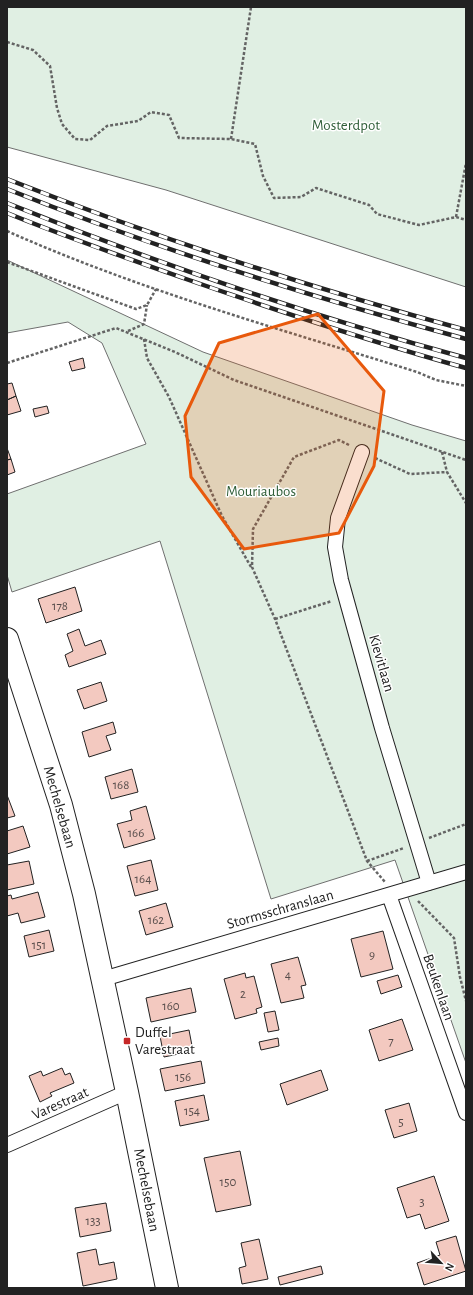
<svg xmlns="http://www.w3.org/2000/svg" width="473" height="1295" viewBox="0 0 473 1295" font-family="'Alegreya Sans',sans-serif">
  <rect width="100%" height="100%" fill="#fff"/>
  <path fill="#e0efe3" stroke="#6f6f6f" d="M7 7H466V287L166 190 7 147Z
    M7 260 203 352 412 425 466 441V1063L395 860 271 899 160 541 12 592 7 575V494L146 444 102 343 68 322 7 333Z"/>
  <path fill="#f3c9c0" stroke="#222" d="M83 358 85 368 72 371 69 362Z
    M12 383 16 396 7 400V384Z
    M16 396 21 411 7 415V400Z
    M47 406 49 413 35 417 33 409Z
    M7 448 11 459 7 460Z
    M11 459 15 472 7 475V460Z
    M75 587 82 611 46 623 38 599Z
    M79 629 85 646 101 640 106 654 69 667 65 655 73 651 67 634Z
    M101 682 107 701 84 709 77 690Z
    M113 722 116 733 106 736 111 750 89 757 82 732Z
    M132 769 138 792 111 799 105 777Z
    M7 795 15 816 7 818Z
    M146 806 155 839 124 848 117 824 132 820 130 811Z
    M23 826 30 847 7 854V831Z
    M151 860 158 890 135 896 127 866Z
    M29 861 34 884 7 890V865Z
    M38 892 45 917 21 923 18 913 7 916V896L11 895 12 899Z
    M166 903 173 927 146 935 139 911Z
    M49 930 54 951 29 957 24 936Z
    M383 931 393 969 361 977 351 939Z
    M298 957 306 985 301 986 304 998 281 1003 271 964Z
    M245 973 246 978 254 976 262 1007 256 1009 257 1013 235 1019 224 979Z
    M398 975 402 987 381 994 377 981Z
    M191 988 196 1012 151 1022 146 998Z
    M275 1011 279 1030 268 1032 264 1013Z
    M402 1019 413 1050 379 1061 369 1030Z
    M189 1030 193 1051 164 1057 160 1036Z
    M278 1038 279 1046 261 1050 259 1042Z
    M201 1061 205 1083 165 1091 160 1069Z
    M62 1068 65 1075 70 1073 74 1083 50 1093 52 1096 40 1102 29 1076 41 1071 43 1076Z
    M321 1070 328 1090 287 1105 280 1084Z
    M204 1095 209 1120 180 1126 175 1101Z
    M409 1103 417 1131 394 1138 385 1110Z
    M240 1151 251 1205 216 1212 204 1158Z
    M434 1176 449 1221 425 1229 420 1214 407 1218 397 1188Z
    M106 1203 111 1231 80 1237 75 1208Z
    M456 1236 466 1271 424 1285 417 1263 440 1255 436 1242Z
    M259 1239 268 1279 242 1284 239 1268 246 1266 241 1243Z
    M96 1249 99 1265 114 1262 117 1279 83 1286 77 1253Z
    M321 1266 323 1274 280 1285 278 1277Z"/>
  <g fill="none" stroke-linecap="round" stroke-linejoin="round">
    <defs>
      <path id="minor" d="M362 452 338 518 335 547 341 580 382 728 429 883
        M389 895 466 1113
        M103 979 466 872
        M7 1145 127 1092"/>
      <path id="primary" d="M7 639 61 805 84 894 127 1092 167 1288"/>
    </defs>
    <use href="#minor" stroke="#222" stroke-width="16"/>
    <use href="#primary" stroke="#222" stroke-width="24"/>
    <path stroke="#646464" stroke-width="2.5" stroke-dasharray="3 2" stroke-linecap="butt" d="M7 42 33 50 50 66 57 108 62 124 75 139 90 140 107 126 138 121 151 112 169 115 179 138 231 139 255 144 263 176 274 198 301 197 316 188 369 205 377 214 419 225 456 217 466 220
      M231 139 251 7
      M456 217 466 163
      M7 231C139 290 280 329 417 372L436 380 466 386
      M7 262 136 309 147 305 156 289
      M128 331 144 324 147 305
      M144 339 147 358 169 397 222 516 251 567
      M7 363 116 328 175 352 234 380 466 460
      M349 445 339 440 294 457 253 529 252 567 275 619 367 861 385 882
      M442 452 447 472 466 503
      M375 458 410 474 447 472
      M275 619 332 601
      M429 838 466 824
      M367 861 404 848
      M418 901 454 938 460 977 466 1001"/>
    <use href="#minor" stroke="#fff" stroke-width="14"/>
    <use href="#primary" stroke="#fff" stroke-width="22"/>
    <defs>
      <path id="rail" d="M7 179C157 238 311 288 466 330
        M7 189C157 249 311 297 466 339
        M7 203C156 263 311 316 466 358
        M7 213C66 237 126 258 186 279 278 311 372 342 466 368"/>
    </defs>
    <use href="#rail" stroke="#222" stroke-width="4.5"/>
    <use href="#rail" stroke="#fff" stroke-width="3" stroke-dasharray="9" stroke-linecap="butt"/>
  </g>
  <path fill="#e8590c" fill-opacity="0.2" stroke="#e8590c" stroke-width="3" stroke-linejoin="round" d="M318 314 384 391 374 466 339 533 244 549 191 477 185 416 219 343Z"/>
  <rect fill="#c62828" stroke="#fff" stroke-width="1.5" x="123" y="1037" width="8" height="8" rx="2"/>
  <g text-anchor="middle" stroke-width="3" stroke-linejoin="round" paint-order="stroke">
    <g font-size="13" fill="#564c4a">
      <text x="60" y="610">178</text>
      <text x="121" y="789">168</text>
      <text x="136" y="837">166</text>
      <text x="143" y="883">164</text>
      <text x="156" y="924">162</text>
      <text x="39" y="949">151</text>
      <text x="372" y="959">9</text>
      <text x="288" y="979">4</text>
      <text x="243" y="998">2</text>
      <text x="171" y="1010">160</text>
      <text x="391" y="1045">7</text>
      <text x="183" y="1081">156</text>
      <text x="192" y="1115">154</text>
      <text x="401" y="1126">5</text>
      <text x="228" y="1186">150</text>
      <text x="422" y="1206">3</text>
      <text x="93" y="1225">133</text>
    </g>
    <g font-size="15" fill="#2f5e38" stroke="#fff">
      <text x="346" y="130">Mosterdpot</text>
      <text x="261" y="496">Mouriaubos</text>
    </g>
    <g font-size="15" fill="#222" stroke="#fff">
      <text transform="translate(382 663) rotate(74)" y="5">Kievitlaan</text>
      <text transform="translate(60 807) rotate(74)" y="5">Mechelsebaan</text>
      <text transform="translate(280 909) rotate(-16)" y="5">Stormsschranslaan</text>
      <text transform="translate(439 987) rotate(71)" y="5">Beukenlaan</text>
      <text transform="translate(60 1103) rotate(-24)" y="5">Varestraat</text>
      <text transform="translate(147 1190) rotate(79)" y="5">Mechelsebaan</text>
    </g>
    <g font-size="15" fill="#222" stroke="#fff" text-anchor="start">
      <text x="135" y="1037">Duffel<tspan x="135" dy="17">Varestraat</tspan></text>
    </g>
  </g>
  <rect width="473" height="1295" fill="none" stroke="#222222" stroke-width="16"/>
  <g transform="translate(441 1263) rotate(116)" stroke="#ffffff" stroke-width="3" paint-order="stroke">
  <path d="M0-3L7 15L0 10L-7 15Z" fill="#222222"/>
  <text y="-6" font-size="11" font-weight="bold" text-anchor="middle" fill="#222222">N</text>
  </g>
</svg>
